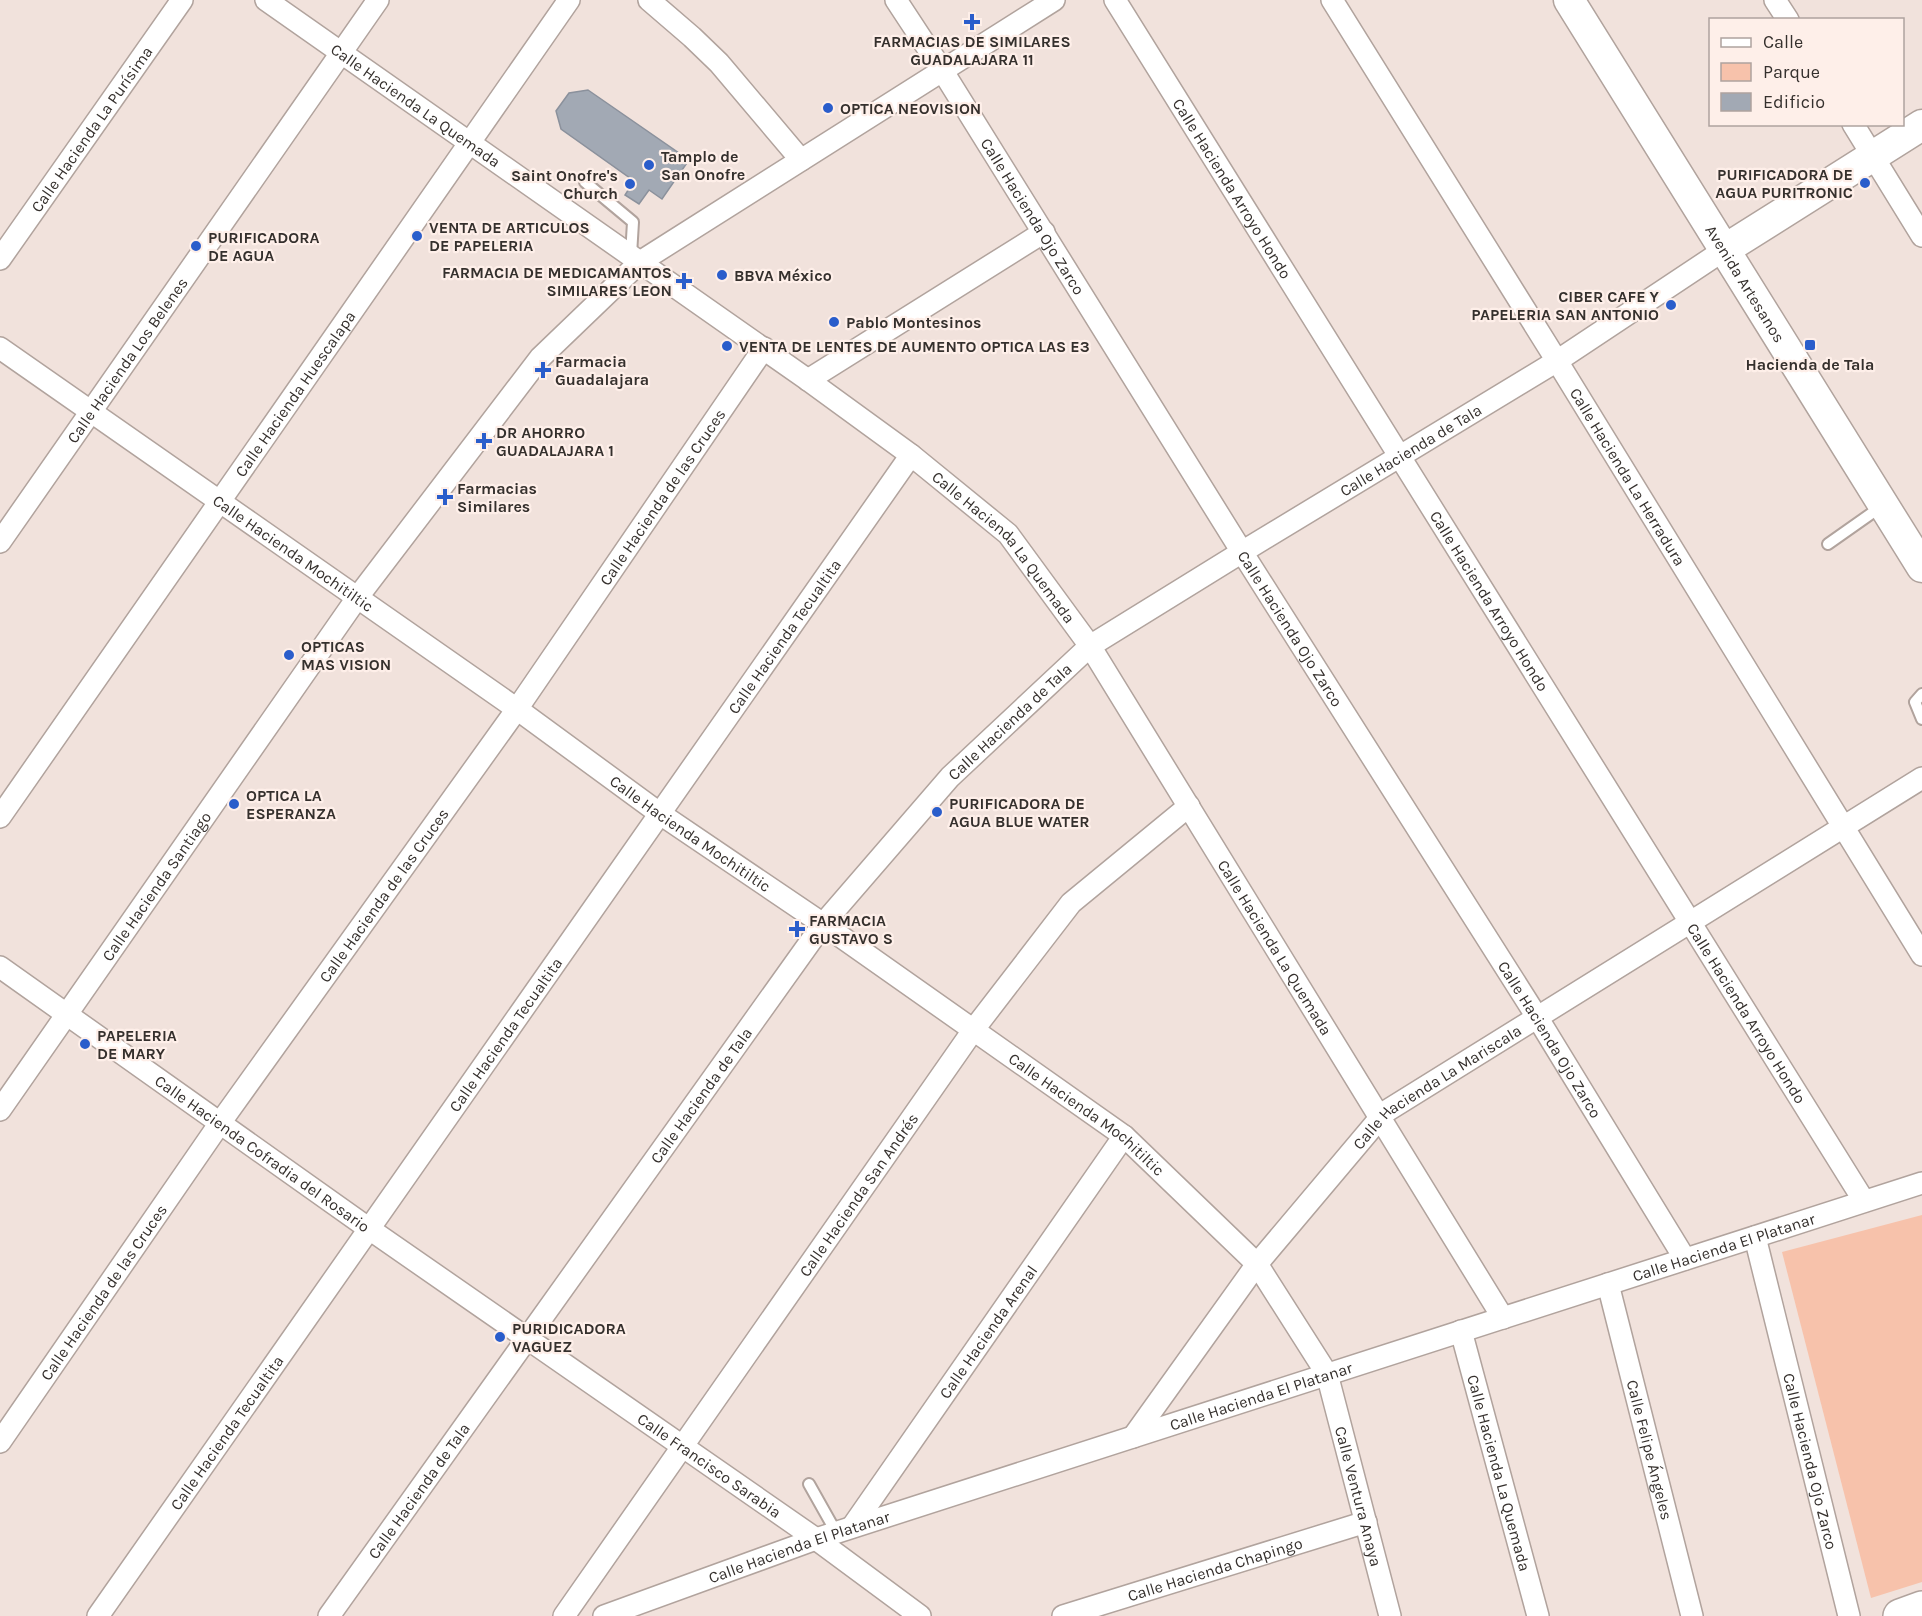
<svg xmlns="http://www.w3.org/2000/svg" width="1922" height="1616" viewBox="0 0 1922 1616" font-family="Karla,sans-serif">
  <rect width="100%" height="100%" fill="#f1e2dc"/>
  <path fill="#f7c2ab" d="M1922 1215V1582L1871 1598 1782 1252Z"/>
  <path fill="#a2a9b4" stroke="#8b919c" stroke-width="1.5" d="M588 90 689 160 662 199 649 190 639 204 625 195 634 181 561 129 556 111 569 93Z"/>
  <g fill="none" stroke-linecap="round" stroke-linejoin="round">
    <defs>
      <path id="lane" d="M585 182 633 222 631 255
        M1828 544 1882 506
        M1922 694 1915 702 1922 719
        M809 1484 836 1532"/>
      <g id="street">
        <path id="s1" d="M266 0 808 380 911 455 1008 534 1090 646 1503 1318"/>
        <path d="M649 0 692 37 719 63 801 160"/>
        <path id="s2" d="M896 0 942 70 1242 552 1537 1017 1685 1259"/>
        <path id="s3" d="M1115 0 1864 1201"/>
        <path id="s4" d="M1332 0 1557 361 1922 955"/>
        <path d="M1775 0 1788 20"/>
        <path d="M1853 124 1922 236"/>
        <path id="s5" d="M0 259 182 0"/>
        <path id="s6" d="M0 348 517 709 659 813 823 924 1124 1136 1257 1264 1327 1374 1390 1616"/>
        <path d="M808 380 1044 232"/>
        <path id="s7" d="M0 542 378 0"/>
        <path id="s8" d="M0 817 569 0"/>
        <path id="s9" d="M0 967 368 1228 816 1539 920 1616"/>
        <path id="s10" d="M0 1110 357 598 540 358 640 262 1054 0"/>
        <path id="s11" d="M1755 1237 1849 1616"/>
        <path id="s12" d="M1608 1284 1692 1616"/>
        <path id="s13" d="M1461 1331 1538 1616"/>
        <path id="s14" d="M1133 1437 1257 1264 1385 1112 1922 778"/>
        <path id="s15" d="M0 1442 220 1123 517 709 764 348"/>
        <path id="s16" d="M852 1527 1124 1136"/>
        <path id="s17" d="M98 1616 911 455"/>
        <path id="s18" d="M329 1616 823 924 950 777 1090 646 1242 552 1557 361 1724 250"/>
        <path id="s19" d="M564 1616 974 1029 1071 903 1189 806"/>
        <path id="s20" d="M604 1616 816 1539 1922 1183"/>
        <path id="s21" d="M1063 1616 1366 1522"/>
      </g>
      <g id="secondary">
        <path id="s22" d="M1569 0 1922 567"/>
        <path d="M1724 250 1922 125"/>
      </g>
      <path id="primary" d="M1900 1616 1922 1608"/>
    </defs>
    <use href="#lane" stroke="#b1a39d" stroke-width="14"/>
    <use href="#street" stroke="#b1a39d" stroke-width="24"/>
    <use href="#secondary" stroke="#b1a39d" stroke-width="33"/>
    <use href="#primary" stroke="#b1a39d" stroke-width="36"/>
    <use href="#lane" stroke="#fff" stroke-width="10"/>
    <use href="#street" stroke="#fff" stroke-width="21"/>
    <use href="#secondary" stroke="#fff" stroke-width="30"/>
    <use href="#primary" stroke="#fff" stroke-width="33"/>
  </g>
  <g fill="#2a5dcb" stroke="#feefe9" stroke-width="2">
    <path d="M969 13h6v6h6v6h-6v6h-6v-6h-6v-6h6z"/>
    <circle cx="828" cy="108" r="6"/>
    <circle cx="649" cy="165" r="6"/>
    <circle cx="1865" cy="183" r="6"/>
    <circle cx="630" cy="184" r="6"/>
    <circle cx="417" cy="236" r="6"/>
    <circle cx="196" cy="246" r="6"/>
    <circle cx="722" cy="275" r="6"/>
    <path d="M681 272h6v6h6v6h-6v6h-6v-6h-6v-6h6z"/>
    <circle cx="1671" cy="305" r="6"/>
    <circle cx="834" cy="322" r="6"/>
    <rect x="1804" y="339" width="12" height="12" rx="3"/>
    <circle cx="727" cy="346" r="6"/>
    <path d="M540 361h6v6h6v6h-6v6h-6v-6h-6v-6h6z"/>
    <path d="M481 432h6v6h6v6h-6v6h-6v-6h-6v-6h6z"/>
    <path d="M442 488h6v6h6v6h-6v6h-6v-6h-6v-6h6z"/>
    <circle cx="289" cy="655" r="6"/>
    <circle cx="234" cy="804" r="6"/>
    <circle cx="937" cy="812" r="6"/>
    <path d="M794 920h6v6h6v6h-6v6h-6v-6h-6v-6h6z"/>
    <circle cx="85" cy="1044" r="6"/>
    <circle cx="500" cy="1337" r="6"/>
  </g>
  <g text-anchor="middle" stroke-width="4.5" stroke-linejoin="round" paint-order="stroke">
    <g font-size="16" font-weight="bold" fill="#35302d" stroke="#feefe9" text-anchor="start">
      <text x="972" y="47" text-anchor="middle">FARMACIAS DE SIMILARES<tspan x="972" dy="18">GUADALAJARA 11</tspan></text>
      <text x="840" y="114">OPTICA NEOVISION</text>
      <text x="661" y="162">Tamplo de<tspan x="661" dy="18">San Onofre</tspan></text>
      <text x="1853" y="180" text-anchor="end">PURIFICADORA DE<tspan x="1853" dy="18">AGUA PURITRONIC</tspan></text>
      <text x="618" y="181" text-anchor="end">Saint Onofre's<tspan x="618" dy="18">Church</tspan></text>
      <text x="429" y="233">VENTA DE ARTICULOS<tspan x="429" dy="18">DE PAPELERIA</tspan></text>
      <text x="208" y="243">PURIFICADORA<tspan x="208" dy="18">DE AGUA</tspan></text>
      <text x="672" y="278" text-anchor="end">FARMACIA DE MEDICAMANTOS<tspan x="672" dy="18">SIMILARES LEON</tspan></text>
      <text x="734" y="281">BBVA México</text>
      <text x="1659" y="302" text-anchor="end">CIBER CAFE Y<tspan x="1659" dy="18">PAPELERIA SAN ANTONIO</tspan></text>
      <text x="846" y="328">Pablo Montesinos</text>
      <text x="739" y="352">VENTA DE LENTES DE AUMENTO OPTICA LAS E3</text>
      <text x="555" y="367">Farmacia<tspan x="555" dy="18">Guadalajara</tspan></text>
      <text x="1810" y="370" text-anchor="middle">Hacienda de Tala</text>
      <text x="496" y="438">DR AHORRO<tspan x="496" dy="18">GUADALAJARA 1</tspan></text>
      <text x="457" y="494">Farmacias<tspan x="457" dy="18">Similares</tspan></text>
      <text x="301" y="652">OPTICAS<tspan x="301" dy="18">MAS VISION</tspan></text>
      <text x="246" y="801">OPTICA LA<tspan x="246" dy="18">ESPERANZA</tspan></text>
      <text x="949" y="809">PURIFICADORA DE<tspan x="949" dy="18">AGUA BLUE WATER</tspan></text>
      <text x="809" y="926">FARMACIA<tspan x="809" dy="18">GUSTAVO S</tspan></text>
      <text x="97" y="1041">PAPELERIA<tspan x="97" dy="18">DE MARY</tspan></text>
      <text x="512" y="1334">PURIDICADORA<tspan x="512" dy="18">VAGUEZ</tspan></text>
    </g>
    <g font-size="16" fill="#35302d" stroke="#feefe9">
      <text dy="6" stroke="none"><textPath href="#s1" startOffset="183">Calle Hacienda La Quemada</textPath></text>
      <text dy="6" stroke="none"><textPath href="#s5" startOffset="159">Calle Hacienda La Purísima</textPath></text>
      <text dy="6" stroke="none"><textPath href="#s3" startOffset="222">Calle Hacienda Arroyo Hondo</textPath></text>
      <text dy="6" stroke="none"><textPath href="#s2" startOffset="256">Calle Hacienda Ojo Zarco</textPath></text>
      <text dy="6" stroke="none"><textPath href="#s22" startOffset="334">Avenida Artesanos</textPath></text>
      <text dy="6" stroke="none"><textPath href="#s7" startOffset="222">Calle Hacienda Los Belenes</textPath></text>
      <text dy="6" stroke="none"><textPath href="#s8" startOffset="516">Calle Hacienda Huescalapa</textPath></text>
      <text dy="6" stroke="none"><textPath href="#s18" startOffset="1612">Calle Hacienda de Tala</textPath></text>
      <text dy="6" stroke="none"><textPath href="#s4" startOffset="561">Calle Hacienda La Herradura</textPath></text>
      <text dy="6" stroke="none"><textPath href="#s15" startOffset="1154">Calle Hacienda de las Cruces</textPath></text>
      <text dy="6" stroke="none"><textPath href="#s1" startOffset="921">Calle Hacienda La Quemada</textPath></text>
      <text dy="6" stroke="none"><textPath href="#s6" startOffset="358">Calle Hacienda Mochitiltic</textPath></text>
      <text dy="6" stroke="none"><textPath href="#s3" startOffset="708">Calle Hacienda Arroyo Hondo</textPath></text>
      <text dy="6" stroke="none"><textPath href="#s2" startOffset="742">Calle Hacienda Ojo Zarco</textPath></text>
      <text dy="6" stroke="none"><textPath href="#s17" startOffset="1196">Calle Hacienda Tecualtita</textPath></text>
      <text dy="6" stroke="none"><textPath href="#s18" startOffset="1126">Calle Hacienda de Tala</textPath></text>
      <text dy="6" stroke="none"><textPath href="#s6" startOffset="844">Calle Hacienda Mochitiltic</textPath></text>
      <text dy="6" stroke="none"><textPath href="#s10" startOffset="273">Calle Hacienda Santiago</textPath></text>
      <text dy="6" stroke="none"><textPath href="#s15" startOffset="668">Calle Hacienda de las Cruces</textPath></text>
      <text dy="6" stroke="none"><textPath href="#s1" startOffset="1407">Calle Hacienda La Quemada</textPath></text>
      <text dy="6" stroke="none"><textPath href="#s3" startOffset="1194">Calle Hacienda Arroyo Hondo</textPath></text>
      <text dy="6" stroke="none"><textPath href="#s17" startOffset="710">Calle Hacienda Tecualtita</textPath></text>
      <text dy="6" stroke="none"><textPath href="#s2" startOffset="1228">Calle Hacienda Ojo Zarco</textPath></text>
      <text dy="6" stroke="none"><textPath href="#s14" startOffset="468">Calle Hacienda La Mariscala</textPath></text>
      <text dy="6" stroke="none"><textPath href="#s18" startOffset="640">Calle Hacienda de Tala</textPath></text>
      <text dy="6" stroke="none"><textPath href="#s6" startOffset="1330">Calle Hacienda Mochitiltic</textPath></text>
      <text dy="6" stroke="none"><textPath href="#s9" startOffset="322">Calle Hacienda Cofradia del Rosario</textPath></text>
      <text dy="6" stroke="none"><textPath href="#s19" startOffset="514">Calle Hacienda San Andrés</textPath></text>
      <text dy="6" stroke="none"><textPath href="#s20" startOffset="1179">Calle Hacienda El Platanar</textPath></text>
      <text dy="6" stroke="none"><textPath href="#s15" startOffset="182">Calle Hacienda de las Cruces</textPath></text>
      <text dy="6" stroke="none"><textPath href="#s16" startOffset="238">Calle Hacienda Arenal</textPath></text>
      <text dy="6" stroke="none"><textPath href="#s20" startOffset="693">Calle Hacienda El Platanar</textPath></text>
      <text dy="6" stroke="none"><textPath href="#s17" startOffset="224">Calle Hacienda Tecualtita</textPath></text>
      <text dy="6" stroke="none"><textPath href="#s12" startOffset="171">Calle Felipe Ángeles</textPath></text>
      <text dy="6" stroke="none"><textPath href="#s11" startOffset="231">Calle Hacienda Ojo Zarco</textPath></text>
      <text dy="6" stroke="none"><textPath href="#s9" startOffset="867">Calle Francisco Sarabia</textPath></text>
      <text dy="6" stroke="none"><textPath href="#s13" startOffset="147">Calle Hacienda La Quemada</textPath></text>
      <text dy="6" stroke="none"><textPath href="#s18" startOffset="154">Calle Hacienda de Tala</textPath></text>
      <text dy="6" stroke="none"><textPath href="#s6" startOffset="1814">Calle Ventura Anaya</textPath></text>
      <text dy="6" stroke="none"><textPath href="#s20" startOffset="207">Calle Hacienda El Platanar</textPath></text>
      <text dy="6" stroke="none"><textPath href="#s21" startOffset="159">Calle Hacienda Chapingo</textPath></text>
    </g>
  </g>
  <rect x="1709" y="18" width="195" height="108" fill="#feefe9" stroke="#aea39e" stroke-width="1.5"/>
  <rect x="1721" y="38" width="30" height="9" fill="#ffffff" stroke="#aea39e" stroke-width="1.5"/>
  <text x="1763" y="48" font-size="18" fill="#35302d">Calle</text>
  <rect x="1721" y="63" width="30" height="18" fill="#f7c2ab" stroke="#aea39e" stroke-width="1.5"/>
  <text x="1763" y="78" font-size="18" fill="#35302d">Parque</text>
  <rect x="1721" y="93" width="30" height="18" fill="#a2a9b4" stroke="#aea39e" stroke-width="1.5"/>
  <text x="1763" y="108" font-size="18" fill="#35302d">Edificio</text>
</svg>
